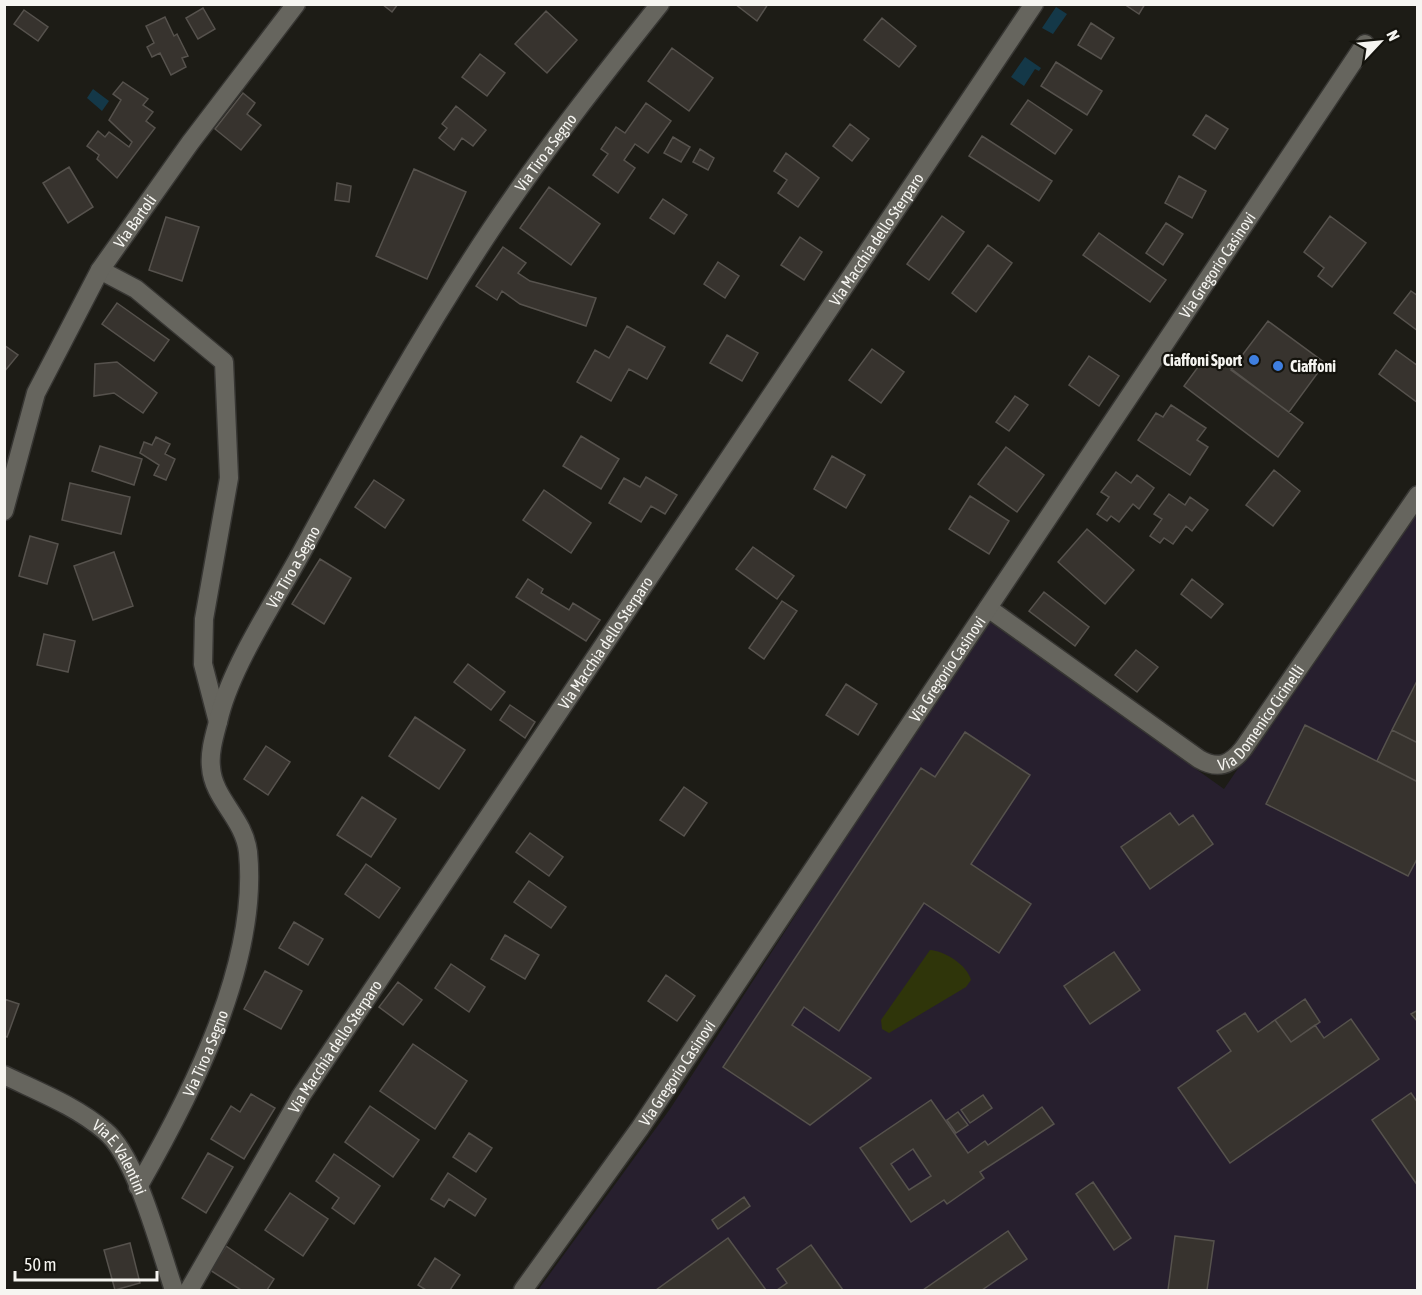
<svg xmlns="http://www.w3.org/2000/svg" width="1422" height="1295" viewBox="0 0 1422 1295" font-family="'Asap Condensed',sans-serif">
  <rect width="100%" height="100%" fill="#1d1c16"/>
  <path fill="#271f2e" d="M1417 507V1290H538L670 1109 987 620 1224 789Z"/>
  <path fill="#2f350a" d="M930 950C945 951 967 965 971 980L966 987 889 1033 882 1029 881 1020Z"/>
  <path fill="#143848" d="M1056 7 1067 14 1053 34 1042 28Z
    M1025 57 1041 68 1039 71 1035 69 1024 86 1011 77Z
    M93 89 109 101 102 111 87 98Z"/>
  <path fill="#37332e" stroke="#56524d" stroke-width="1.5" fill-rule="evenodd" d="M382 4H398L392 12Z
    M735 4H768L757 21Z
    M1124 4H1145L1139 14Z
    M203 8 215 29 198 39 186 18Z
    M24 10 48 27 38 41 14 24Z
    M546 11 577 40 547 73 515 44Z
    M165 17 174 36 177 34 188 56 182 58 186 67 171 75 160 53 152 57 147 47 154 43 146 26Z
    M882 18 916 46 899 67 864 40Z
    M1091 23 1114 38 1101 59 1078 45Z
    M672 48 713 78 689 111 648 81Z
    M480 54 505 73 487 96 462 77Z
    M1056 62 1102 91 1087 115 1041 86Z
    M123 82 148 99 143 105 153 112 146 121 155 128 117 178 97 159 99 155 87 146 98 131 105 137 109 132 129 147 132 142 109 120 121 100 113 94Z
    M243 93 255 103 247 114 261 125 241 150 215 129Z
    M1028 100 1072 130 1055 154 1011 124Z
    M646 103 671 121 648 153 635 144 624 160 635 168 618 193 593 175 608 154 601 149 616 127 625 133Z
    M456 106 486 130 473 146 462 138 454 150 439 138 447 128 442 124Z
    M1206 115 1228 129 1215 149 1193 135Z
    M850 124 869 139 852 161 833 146Z
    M982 136 1052 181 1039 201 969 156Z
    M673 137 690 147 681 162 664 153Z
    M700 149 714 158 708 170 693 162Z
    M786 153 819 178 798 207 778 193 787 180 774 171Z
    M69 167 93 207 68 223 43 183Z
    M414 169 466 192 427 279 376 256Z
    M1179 176 1206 191 1192 218 1165 203Z
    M337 183 351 186 349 202 335 200Z
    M549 187 600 224 571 265 520 228Z
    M663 199 687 215 674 234 650 218Z
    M942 216 964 232 929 280 907 264Z
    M1330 216 1366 243 1332 287 1318 276 1324 268 1304 252Z
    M166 217 199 227 182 281 149 270Z
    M1166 223 1183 234 1163 265 1146 253Z
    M1099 233 1166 280 1150 302 1083 255Z
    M800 237 822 252 804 280 781 265Z
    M988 245 1012 263 976 312 952 293Z
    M503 247 526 263 518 273 530 281 596 298 586 326 520 304 502 291 497 300 476 286Z
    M718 262 739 276 725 298 704 284Z
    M1411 291 1418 296V331L1394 313Z
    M117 303 169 340 154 361 102 324Z
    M1268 321 1325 363 1289 412 1231 370Z
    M627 326 665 347 647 379 629 369 611 401 577 382 595 350 609 358Z
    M727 335 758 353 742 381 710 363Z
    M4 345 18 355 4 372Z
    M872 349 904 372 881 403 849 380Z
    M1396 350 1418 366V403L1379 374Z
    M1209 352 1303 423 1278 457 1184 386Z
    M1089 356 1119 376 1099 406 1069 385Z
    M117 362 157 393 143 413 114 393 94 396 95 364Z
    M1015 396 1028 405 1009 431 996 422Z
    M1171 405 1206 428 1197 440 1208 447 1190 475 1138 440 1156 413 1163 417Z
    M581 436 619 459 601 489 563 466Z
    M156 437 170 444 165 454 175 459 166 480 154 475 159 465 140 453 144 442 152 445Z
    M100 446 142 459 134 485 92 471Z
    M1006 447 1044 475 1017 512 978 484Z
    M832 456 865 475 846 508 814 489Z
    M1274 470 1300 491 1273 526 1246 505Z
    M1116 472 1131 483 1137 475 1154 488 1139 509 1133 504 1119 522 1111 516 1107 521 1097 514 1109 497 1101 492Z
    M646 477 677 495 665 514 651 506 641 522 609 503 624 478 640 487Z
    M374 480 404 500 385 528 355 507Z
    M70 483 130 497 121 534 62 520Z
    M544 490 591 523 571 553 523 520Z
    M1169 494 1185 505 1190 497 1208 510 1192 531 1186 526 1173 544 1164 538 1160 543 1150 536 1162 519 1154 514Z
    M970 496 1009 521 989 554 949 529Z
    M1087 529 1134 570 1105 604 1058 562Z
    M30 536 58 544 47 584 19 576Z
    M753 547 794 576 777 599 736 569Z
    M114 552 133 606 93 620 74 566Z
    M320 559 351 578 324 624 292 604Z
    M528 579 543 589 541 593 569 610 573 603 600 620 586 641 516 597Z
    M1192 579 1223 604 1211 618 1181 594Z
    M1044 592 1089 627 1075 646 1029 611Z
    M782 601 797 611 764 659 749 648Z
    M44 634 75 641 68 672 37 665Z
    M1136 650 1158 667 1137 692 1115 675Z
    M468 664 505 692 491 710 454 682Z
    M1418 679V743L1392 730Z
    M846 684 877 704 858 735 826 715Z
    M510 705 535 722 525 738 500 720Z
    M415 717 465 750 439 789 389 756Z
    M1305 725 1418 782V857L1408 876 1266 804Z
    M1392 730 1418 743V782L1377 761Z
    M965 732 1030 775 971 864 1031 904 999 953 924 903 839 1031 804 1007 792 1025 871 1078 810 1125 723 1067 921 768 935 777Z
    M266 746 290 762 268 795 244 779Z
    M684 787 707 803 684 836 660 820Z
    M362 797 396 819 371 857 337 835Z
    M1170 813 1179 825 1193 815 1213 844 1150 889 1121 847Z
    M530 833 563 857 549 876 516 852Z
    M366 864 400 888 379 918 345 894Z
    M529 881 566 907 551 928 514 902Z
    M294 922 323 939 308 965 279 948Z
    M505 935 539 955 525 979 491 959Z
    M1114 952 1140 990 1090 1024 1064 986Z
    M451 964 485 987 469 1012 435 988Z
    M265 971 302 991 281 1029 244 1009Z
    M666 975 695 996 677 1021 648 1001Z
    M398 982 422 1000 403 1025 379 1007Z
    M4 999 19 1004 7 1037 4 1036Z
    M1305 999 1320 1022 1291 1042 1275 1020Z
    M1418 1010V1022L1411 1014Z
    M1245 1013 1258 1032 1275 1020 1291 1042 1315 1025 1324 1038 1351 1019 1379 1059 1230 1163 1178 1088 1231 1051 1217 1031Z
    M413 1044 467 1081 435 1129 380 1091Z
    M1411 1093 1418 1103V1186L1372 1120Z
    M251 1094 275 1108 244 1159 211 1139 231 1106 240 1112Z
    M983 1095 992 1108 970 1123 961 1110Z
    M931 1100 968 1153 985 1141 988 1145 1042 1107 1054 1124 980 1172 984 1178 947 1204 944 1200 911 1222 860 1148ZM913 1149 931 1176 909 1190 891 1164Z
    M370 1106 419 1140 393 1177 345 1142Z
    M958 1112 968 1125 956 1133 947 1120Z
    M469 1133 492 1148 476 1172 453 1157Z
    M208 1153 233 1167 206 1213 182 1198Z
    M334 1154 380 1186 354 1224 332 1208 339 1198 316 1181Z
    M448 1173 486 1199 475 1216 449 1199 444 1207 431 1199Z
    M1093 1182 1131 1238 1114 1250 1076 1194Z
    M290 1193 328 1219 303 1256 265 1230Z
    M744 1197 750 1206 718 1229 712 1220Z
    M1008 1231 1027 1259 982 1290H923Z
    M1175 1236 1214 1241 1207 1290H1168Z
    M728 1238 766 1290H656Z
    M130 1243 140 1283 115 1290 104 1250Z
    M811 1245 843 1290H777L787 1283 777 1269Z
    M226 1246 274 1279 267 1290H241L210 1270Z
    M435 1258 460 1275 450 1290H426L418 1285Z"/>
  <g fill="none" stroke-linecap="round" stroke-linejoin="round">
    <defs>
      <g id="minor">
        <path d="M100 270 136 289 224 362 229 478 204 619 203 664 218 722"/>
        <path id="s1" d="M4 511 36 393 100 270 190 143 296 4"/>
        <path id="s2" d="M988 608 1199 759C1218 770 1230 765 1243 749L1418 495"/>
        <path id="s3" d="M4 1075C39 1092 76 1106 105 1131 137 1157 160 1250 174 1290"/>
        <path id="s4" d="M138 1187C192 1093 259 963 248 852 244 818 213 799 211 767 209 750 216 731 220 714 234 661 279 595 305 546 363 439 423 332 490 231 542 153 601 78 660 4"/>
        <path id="s5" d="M189 1290 301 1096 1034 4"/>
        <path id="s6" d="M523 1290 640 1128 1365 44"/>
      </g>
    </defs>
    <use href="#minor" stroke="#373633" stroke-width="21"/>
    <use href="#minor" stroke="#66655e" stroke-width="18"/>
  </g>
  <g fill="#3f7fe0" stroke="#14130d" stroke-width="2">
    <circle cx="1254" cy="360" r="6"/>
    <circle cx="1278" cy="366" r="6"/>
  </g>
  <g text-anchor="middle" stroke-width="4.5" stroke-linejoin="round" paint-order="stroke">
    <g font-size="16" fill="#f6f5f1" stroke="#14130d">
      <text dy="6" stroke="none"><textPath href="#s4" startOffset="1156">Via Tiro a Segno</textPath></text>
      <text dy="6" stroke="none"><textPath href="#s1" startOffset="321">Via Bartoli</textPath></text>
      <text dy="6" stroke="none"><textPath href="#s5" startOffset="1256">Via Macchia dello Sterparo</textPath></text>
      <text dy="6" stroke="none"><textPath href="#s6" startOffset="1238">Via Gregorio Casinovi</textPath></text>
      <text dy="6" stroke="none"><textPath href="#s4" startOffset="670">Via Tiro a Segno</textPath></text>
      <text dy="6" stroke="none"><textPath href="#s5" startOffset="770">Via Macchia dello Sterparo</textPath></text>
      <text dy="6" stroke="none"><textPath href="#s6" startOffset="752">Via Gregorio Casinovi</textPath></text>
      <text dy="6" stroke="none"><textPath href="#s2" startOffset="345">Via Domenico Cicinelli</textPath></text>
      <text dy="6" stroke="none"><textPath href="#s5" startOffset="284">Via Macchia dello Sterparo</textPath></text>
      <text dy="6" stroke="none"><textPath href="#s4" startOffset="150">Via Tiro a Segno</textPath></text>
      <text dy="6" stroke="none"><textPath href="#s6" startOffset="266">Via Gregorio Casinovi</textPath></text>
      <text dy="6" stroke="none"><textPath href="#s3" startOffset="146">Via E. Valentini</textPath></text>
    </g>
    <g font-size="16" font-weight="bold" fill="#f6f5f1" stroke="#14130d" text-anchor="end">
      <text x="1242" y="366">Ciaffoni Sport</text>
      <text x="1290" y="372" text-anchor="start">Ciaffoni</text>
    </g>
  </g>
  <rect width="1422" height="1295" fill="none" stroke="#f6f5f1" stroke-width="12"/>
  <g transform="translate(1380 42) rotate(64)" stroke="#14130d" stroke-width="4.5" paint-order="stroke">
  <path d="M0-4.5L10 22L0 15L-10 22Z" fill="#f6f5f1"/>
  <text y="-9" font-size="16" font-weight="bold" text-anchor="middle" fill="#f6f5f1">N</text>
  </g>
  <path d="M15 1271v9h142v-9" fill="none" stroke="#f6f5f1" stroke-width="3"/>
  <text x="24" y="1271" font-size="18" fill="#f6f5f1" stroke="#14130d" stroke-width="4.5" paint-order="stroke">50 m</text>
</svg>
